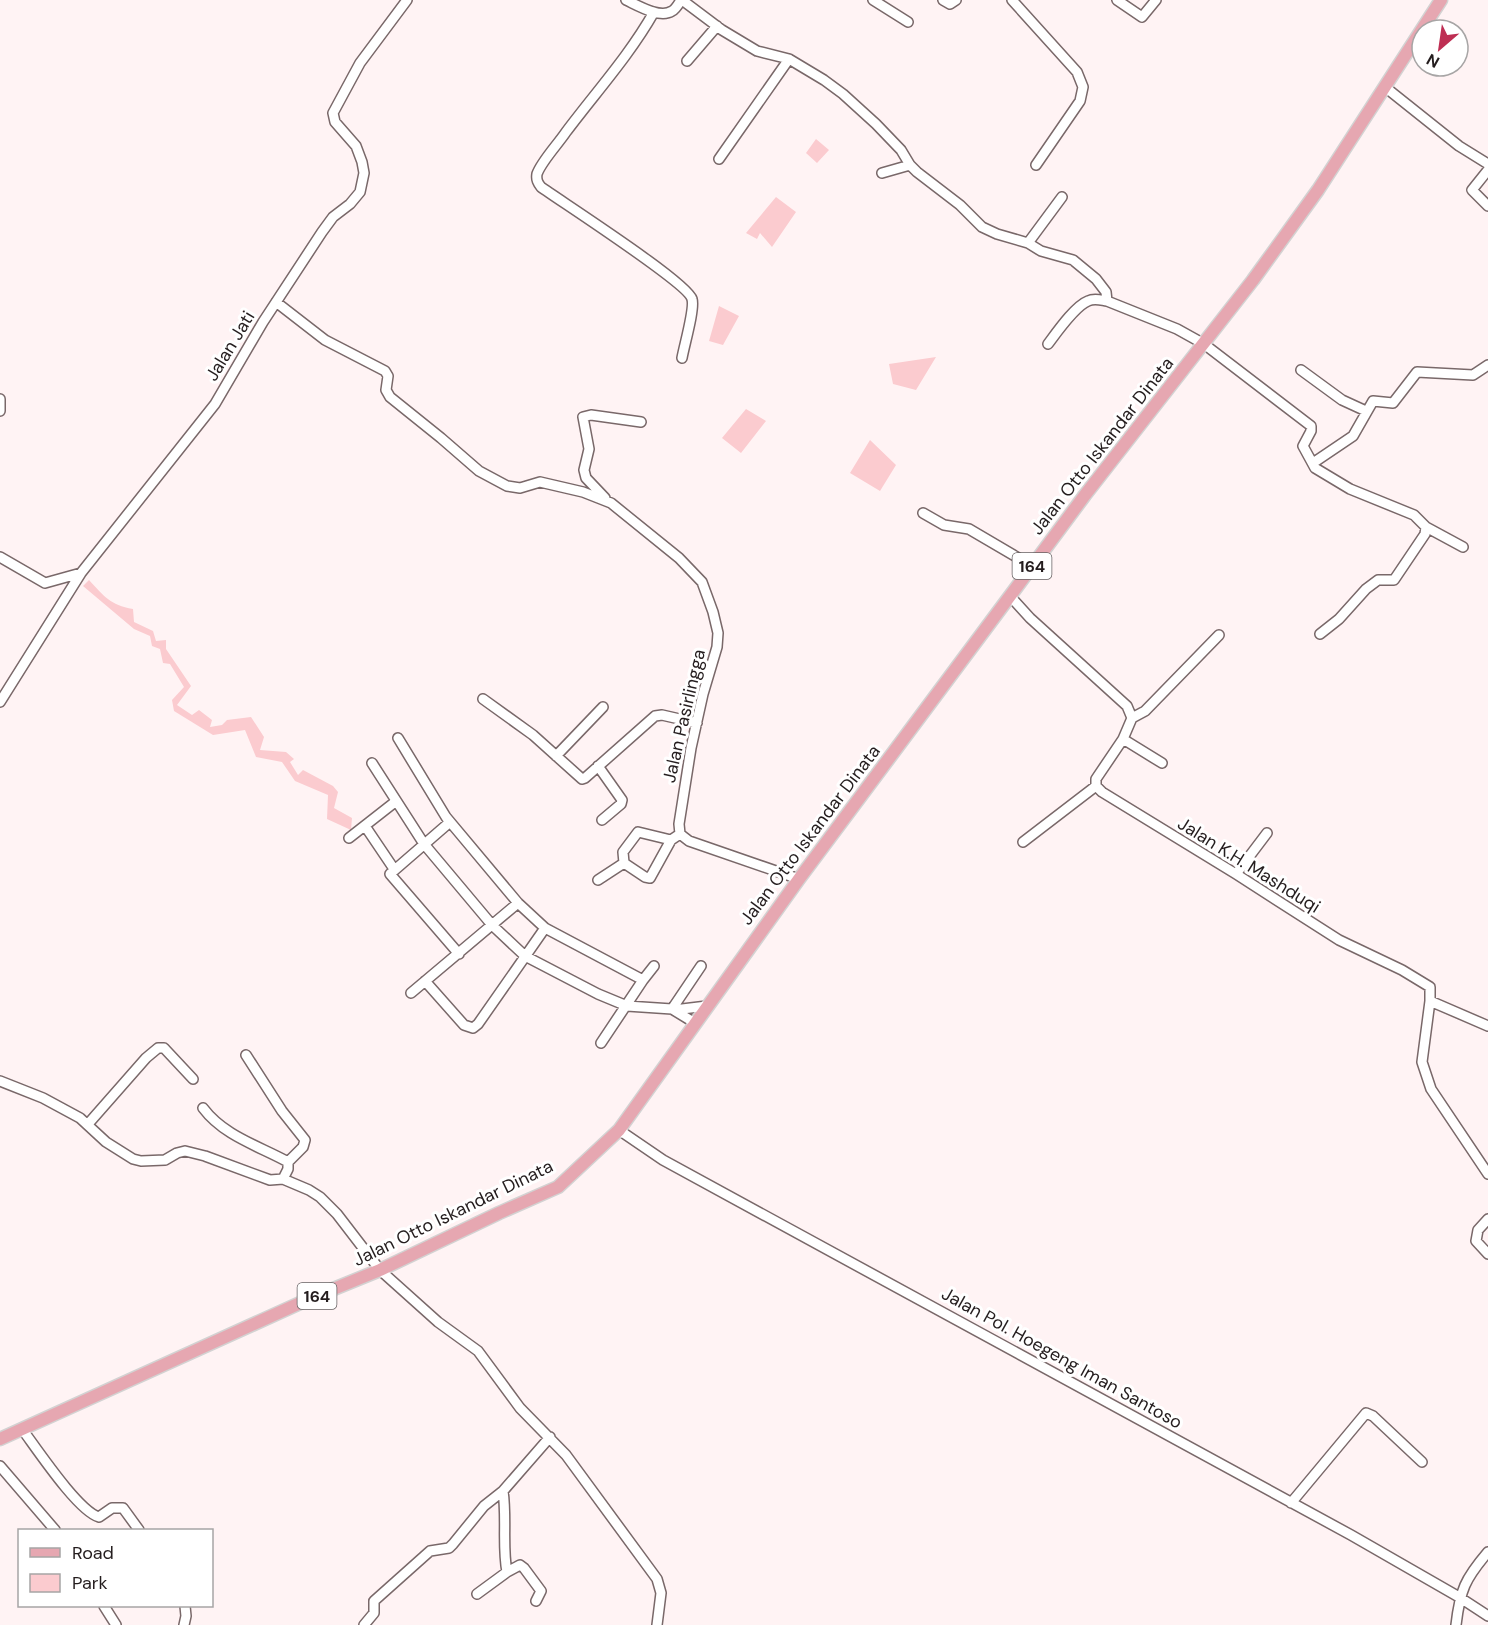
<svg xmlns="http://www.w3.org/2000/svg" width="1488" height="1625" viewBox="0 0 1488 1625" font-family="'DM Sans',sans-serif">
  <rect width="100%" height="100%" fill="#fff3f4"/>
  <path fill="#fbcbcf" d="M816 139 829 150 817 163 806 153Z
    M776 197 796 212 772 247 760 233 757 239 746 233Z
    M719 306 739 316 723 345 709 341Z
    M936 357 916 390 893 384 889 364Z
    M746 409 766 421 741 453 722 438Z
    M870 440 896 465 880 491 850 473Z
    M89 580C104 596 110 605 133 609L134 622 153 631 156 641 166 640V649L191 686 177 705 192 715 199 710 212 720 210 727 222 725 227 720 251 717 264 737 260 750 286 752 294 759 290 762 298 775 303 770 333 786 338 792 334 808 352 818 351 830 327 819 328 795 295 781 282 762 256 757 245 730 213 735 174 711 172 700 184 687 170 664 163 663 160 649 152 646 150 636 134 629 83 586Z"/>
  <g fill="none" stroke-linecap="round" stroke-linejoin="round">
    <defs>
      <path id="minor" d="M626 0C637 5 660 19 672 11 676 9 679 3 681 0
        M682 0 722 30 757 51 789 59 824 80 843 94 876 124 901 150 910 165 917 172 960 205 982 227 997 234 1028 243 1041 251 1073 260 1096 279 1106 292 1107 301
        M873 0 908 22
        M943 0 950 4 956 0
        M1012 0 1077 72 1083 87 1080 101 1036 165
        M1117 0 1142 17 1156 0
        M654 12C629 56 596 92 566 132 558 144 541 162 537 174 536 180 538 183 541 187 562 202 688 283 692 299 695 309 684 346 682 358
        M687 61 717 26
        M1385 87 1459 146 1488 164
        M719 159 789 59
        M1488 170 1472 190 1488 206
        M882 173 910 165
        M1028 243 1062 197
        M276 302 325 340 385 371 388 376 386 390 390 397 441 438 479 471 507 486 520 488 540 482 583 492 611 503 679 558 702 582 713 612 718 633 717 647 703 694 691 748 679 824 680 834 689 841 799 879
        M1048 344C1057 332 1075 306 1088 301 1094 298 1100 300 1107 301L1177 329 1204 344 1311 426V431L1303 446 1315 468 1350 489 1414 515 1426 527 1425 534 1394 580H1378L1366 589 1339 619 1320 634
        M1301 370 1342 400 1366 411
        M0 399V411
        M1313 463 1353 436 1373 401 1393 403 1417 372 1473 375 1488 365
        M605 498 586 478 584 470 589 449 583 417 591 415 641 422
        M923 513 944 525 969 529 1032 566
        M1426 527 1463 547
        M0 557 45 583 81 573
        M1010 596 1030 618 1127 706 1132 718 1123 739 1096 779V786L1102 792 1236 874 1339 940 1402 970 1430 987V1001L1422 1062 1431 1089 1488 1174
        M483 699 533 735 582 779 585 778 655 716 662 715 697 723
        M0 702 81 573 215 404 263 322 322 232 333 217 350 204 360 192 364 173 362 162 356 146 335 122 333 113 360 63 407 0
        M1132 718 1145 711 1219 635
        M398 738 446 817 518 903 545 928 643 980 601 1043
        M1123 739 1162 763
        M556 756 603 707
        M372 763 424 844 492 925 525 956 598 994 627 1006 672 1009 695 1023
        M598 766 622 800 621 804 602 820
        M450 822 390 874 459 954
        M365 826 394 869
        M349 838 395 802
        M671 840 638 832 623 852 624 863 645 877 650 878 671 840 680 834
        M1023 842 1096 786
        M1236 874 1267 833
        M598 880 624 863
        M643 980 654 966
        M425 981 464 1025 473 1028 478 1024 545 928
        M411 993 518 903
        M1430 1001 1488 1026
        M672 1009 701 966
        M674 1010 707 1006
        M246 1055 282 1111 305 1140 303 1147 288 1162V1169L283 1179
        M0 1081 43 1098 80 1118 106 1142 133 1159 141 1161 165 1160 177 1153 185 1151 205 1156 270 1180 283 1179 309 1190 320 1197 337 1214 380 1270 438 1322 478 1351 520 1408 566 1455 657 1579 661 1593 657 1625
        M203 1108C224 1136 259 1146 288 1162
        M88 1124 146 1058 158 1048H164L193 1079
        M619 1130 663 1160 1351 1535 1459 1597 1488 1616
        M1488 1219 1478 1230 1476 1241 1488 1254
        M22 1429C37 1449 78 1511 99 1517L112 1508H123L139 1530
        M0 1466 55 1530
        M503 1491C507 1518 502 1547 507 1572L520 1565 524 1568 541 1591 536 1601
        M1291 1503 1366 1413 1373 1416 1422 1462
        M477 1594 507 1572
        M104 1606 116 1625
        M184 1625 186 1616 185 1606
        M364 1625 374 1613V1601L430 1551 449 1548 453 1544 484 1506 503 1491 550 1437
        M1456 1625C1460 1590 1465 1579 1488 1552"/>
      <path id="major" d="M0 1439 309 1299 380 1270 499 1213 558 1187 619 1130 799 879 1010 596 1085 495 1253 280 1318 190 1441 0"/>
    </defs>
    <use href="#minor" stroke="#796869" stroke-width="12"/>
    <use href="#major" stroke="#d3d2d2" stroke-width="15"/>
    <use href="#minor" stroke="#fff" stroke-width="9"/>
    <use href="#major" stroke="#e6a7b1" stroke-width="12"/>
  </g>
  <g text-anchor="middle" stroke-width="6" stroke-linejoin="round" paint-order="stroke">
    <g fill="#fff" stroke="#666162" stroke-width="1.5">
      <rect x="1012.5" y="553" width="39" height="26" rx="4.5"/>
      <rect x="297.5" y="1283" width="39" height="26" rx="4.5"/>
    </g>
    <g font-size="16" font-weight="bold" fill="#241d1e">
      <text x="1032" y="572">164</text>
      <text x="317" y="1302">164</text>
    </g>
    <g font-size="18" fill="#241d1e" stroke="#fff">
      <text transform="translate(230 346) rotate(-59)" y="6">Jalan Jati</text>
      <text transform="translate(1102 446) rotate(-52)" y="6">Jalan Otto Iskandar Dinata</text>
      <text transform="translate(684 716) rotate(-77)" y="6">Jalan Pasirlingga</text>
      <text transform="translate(810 835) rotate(-53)" y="6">Jalan Otto Iskandar Dinata</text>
      <text transform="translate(1249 865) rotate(32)" y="6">Jalan K.H. Mashduqi</text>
      <text transform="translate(453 1213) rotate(-26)" y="6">Jalan Otto Iskandar Dinata</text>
      <text transform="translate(1062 1358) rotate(29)" y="6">Jalan Pol. Hoegeng Iman Santoso</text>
    </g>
  </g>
  <rect x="18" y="1529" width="195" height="78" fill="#ffffff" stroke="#a7a5a5" stroke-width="1.5"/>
  <rect x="30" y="1548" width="30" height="9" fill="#e6a7b1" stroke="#a7a5a5" stroke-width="1.5"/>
  <text x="72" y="1559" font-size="18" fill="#241d1e">Road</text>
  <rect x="30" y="1574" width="30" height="18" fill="#fbcbcf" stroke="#a7a5a5" stroke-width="1.5"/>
  <text x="72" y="1589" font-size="18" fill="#241d1e">Park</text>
  <g transform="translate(1440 48) rotate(209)"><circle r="28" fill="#ffffff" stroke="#a7a5a5" stroke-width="1.5"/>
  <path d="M0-4.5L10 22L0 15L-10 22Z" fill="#be2e53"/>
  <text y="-9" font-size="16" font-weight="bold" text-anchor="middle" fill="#241d1e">N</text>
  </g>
</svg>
